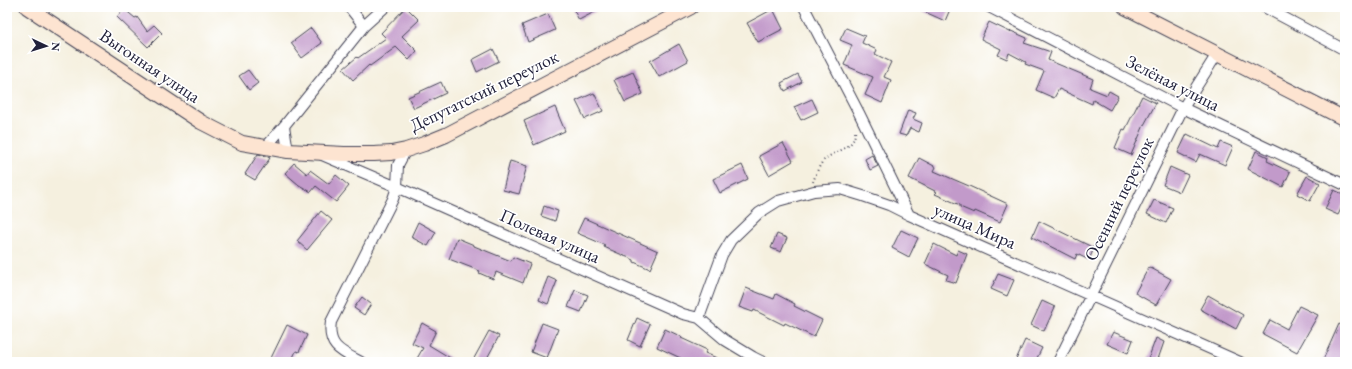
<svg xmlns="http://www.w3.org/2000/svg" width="1352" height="369" viewBox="0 0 1352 369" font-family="'EB Garamond',serif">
  <rect width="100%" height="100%" fill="#fff"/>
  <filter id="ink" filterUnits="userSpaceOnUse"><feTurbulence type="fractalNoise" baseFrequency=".025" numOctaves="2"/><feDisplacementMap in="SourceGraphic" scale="8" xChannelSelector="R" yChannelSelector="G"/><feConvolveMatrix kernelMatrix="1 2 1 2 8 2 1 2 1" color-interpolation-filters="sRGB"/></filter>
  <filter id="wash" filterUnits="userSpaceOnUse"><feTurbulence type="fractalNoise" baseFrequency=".012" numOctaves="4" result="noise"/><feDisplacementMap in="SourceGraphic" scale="16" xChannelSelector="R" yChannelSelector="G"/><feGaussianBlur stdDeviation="0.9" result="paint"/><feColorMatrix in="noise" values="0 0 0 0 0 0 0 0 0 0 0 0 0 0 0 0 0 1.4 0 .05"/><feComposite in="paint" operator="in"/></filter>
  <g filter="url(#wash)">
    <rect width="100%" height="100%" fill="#f5f0df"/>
    <g id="blocks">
      <path fill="#c29aca" d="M406 7 419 20 402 36 417 51 409 60 396 47 370 66 369 65 353 80 343 69 357 57 358 58 386 38 381 33Z
        M572 7H604L579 20Z
        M914 7H951L945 21Z
        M124 9 135 18 137 17 147 31 154 25 162 33 148 47 117 17Z
        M773 9 783 29 758 42 747 23Z
        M548 14 555 30 528 42 522 25Z
        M989 22 1010 32 1011 31 1027 38 1024 43 1051 52 1048 60 1093 79 1090 88 1107 95 1109 91 1118 96 1110 110 1093 100 1092 104 1059 89 1054 98 1036 90 1044 71 1025 64 1026 62 1009 53 1007 59 998 55 1001 49 981 39Z
        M311 28 322 43 302 58 291 43Z
        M846 28 865 36 862 43 877 50 875 54 891 62 884 77 891 80 882 103 865 95 873 77 844 65 852 45 840 40Z
        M679 44 688 61 659 77 650 61Z
        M493 49 499 61 477 72 472 60Z
        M248 70 258 83 249 90 239 76Z
        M633 72 643 94 625 102 614 80Z
        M798 74 802 82 785 91 781 83Z
        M441 82 446 93 414 108 408 97Z
        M594 93 603 111 585 119 576 101Z
        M1142 96 1156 103 1144 125 1131 155 1115 148 1123 129 1125 130Z
        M812 99 818 112 801 120 794 107Z
        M555 107 565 131 534 145 524 121Z
        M908 110 916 113 913 119 922 123 919 132 910 128 906 136 899 134Z
        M1187 134 1218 149 1221 142 1233 147 1225 165 1200 154 1196 162 1178 153Z
        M783 143 793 161 769 175 759 156Z
        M1256 151 1268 157 1267 161 1290 172 1283 187 1248 169Z
        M258 154 266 156 270 158 255 180 245 174Z
        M872 155 878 166 870 170 865 159Z
        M919 158 936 167 934 171 969 186 1008 204 1000 222 975 211 974 213 960 207V205L935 194 937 192 909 178Z
        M510 161 527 166 519 194 503 190Z
        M294 163 307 174 310 170 329 184 336 175 349 186 336 202 316 186 311 192 299 185 285 173Z
        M742 165 748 179 720 193 713 179Z
        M1170 167 1188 175 1180 192 1163 185Z
        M1307 176 1320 183 1310 201 1297 194Z
        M1334 190 1345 195V201L1338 215 1325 209Z
        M1154 200 1173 208 1166 223 1147 214Z
        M544 206 558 211 555 221 541 216Z
        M321 211 332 220 307 250 297 241Z
        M584 218 658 251 650 269 634 262V260L604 247 605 245 577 233Z
        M1039 221 1094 248 1089 260 1077 254 1075 259 1032 237Z
        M418 222 436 232 428 246 411 237Z
        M901 230 918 238 909 257 892 248Z
        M777 234 787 238 781 252 771 248Z
        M457 238 474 245V246L511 261 513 257 530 264 523 283 496 272 493 279 479 273 480 271 449 259Z
        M934 244 956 255 958 250 967 254 956 283 946 280 948 275 925 264Z
        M1149 267 1171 279 1156 305 1135 293Z
        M998 274 1014 280 1007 296 991 289Z
        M548 277 557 281 548 304 539 300Z
        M746 288 774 299 776 294 795 304 794 306 822 320 814 337 785 323 784 325 754 310 753 312 739 307Z
        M575 290 588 295 581 312 568 307Z
        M1208 295 1243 315 1236 329 1200 309Z
        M362 297 371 304 364 315 354 308Z
        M1042 301 1055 307 1044 331 1031 325Z
        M1299 306 1318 315 1297 352 1263 334 1270 320 1287 329Z
        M637 318 650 324 640 346 628 340Z
        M422 323 436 331 429 345 457 362H415L423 348 412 343Z
        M542 323 558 329 547 358 531 352Z
        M1339 324 1345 327V351L1340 362H1322Z
        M287 325 307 335 299 352 296 351 291 362H282L271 358Z
        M665 329 682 337 681 338 707 350 705 353 726 362H689L657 347Z
        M489 331 499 336 485 362H472Z
        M1113 332 1133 340 1128 353 1107 344Z
        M1156 338 1164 342 1157 362H1147Z
        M1025 340 1042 348 1035 362H1015Z"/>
    </g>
  </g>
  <g filter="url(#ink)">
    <use href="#blocks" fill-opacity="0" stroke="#424154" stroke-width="1"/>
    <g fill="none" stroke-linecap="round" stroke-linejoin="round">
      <defs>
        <path id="street" d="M349 7 364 26
          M804 7 859 113 909 215 1240 362
          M989 7 1183 108 1345 185
          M1264 7 1345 50
          M284 126 288 151
          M265 148 284 126 364 26 385 7
          M322 155 397 187 683 314 699 318 725 340 753 357 763 362
          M699 318 722 255 731 240 759 213 778 201 814 191 840 189 863 196 889 205 909 215
          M361 362C342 352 327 347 331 322L393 199 397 187 398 165 406 150
          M1058 362 1183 108 1217 54"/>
        <path id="secondary" d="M27 7 201 122 242 143 288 151 344 154H374L391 153 406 150 424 144 446 135 691 7
          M1125 7 1345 119"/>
      </defs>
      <use href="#street" stroke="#424154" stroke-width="12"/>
      <use href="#secondary" stroke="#424154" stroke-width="16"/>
      <path stroke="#424154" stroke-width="2" stroke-dasharray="1 3" stroke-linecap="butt" d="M813 182C816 174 819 165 825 159 836 150 857 149 855 129"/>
      <use href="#street" stroke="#fff" stroke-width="10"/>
      <use href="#secondary" stroke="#fde4d1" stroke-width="14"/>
    </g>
  </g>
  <g text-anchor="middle" stroke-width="3.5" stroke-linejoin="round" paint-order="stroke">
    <g font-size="18" fill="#22223b" stroke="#fff">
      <text transform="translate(150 66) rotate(34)" y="6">Выгонная улица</text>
      <text transform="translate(1173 83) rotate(27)" y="6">Зелёная улица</text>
      <text transform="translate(484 91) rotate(-26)" y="6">Депутатский переулок</text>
      <text transform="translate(1119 199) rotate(-64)" y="6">Осенний переулок</text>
      <text transform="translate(975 226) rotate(24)" y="6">улица Мира</text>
      <text transform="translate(550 236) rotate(24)" y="6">Полевая улица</text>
    </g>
  </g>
  <rect width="1352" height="369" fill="none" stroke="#fff" stroke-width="24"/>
  <g transform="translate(46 46) rotate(94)" stroke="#ffffff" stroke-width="3" paint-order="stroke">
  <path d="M0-3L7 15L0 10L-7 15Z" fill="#22223b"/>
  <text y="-6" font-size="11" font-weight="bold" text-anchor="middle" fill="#22223b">N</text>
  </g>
</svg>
